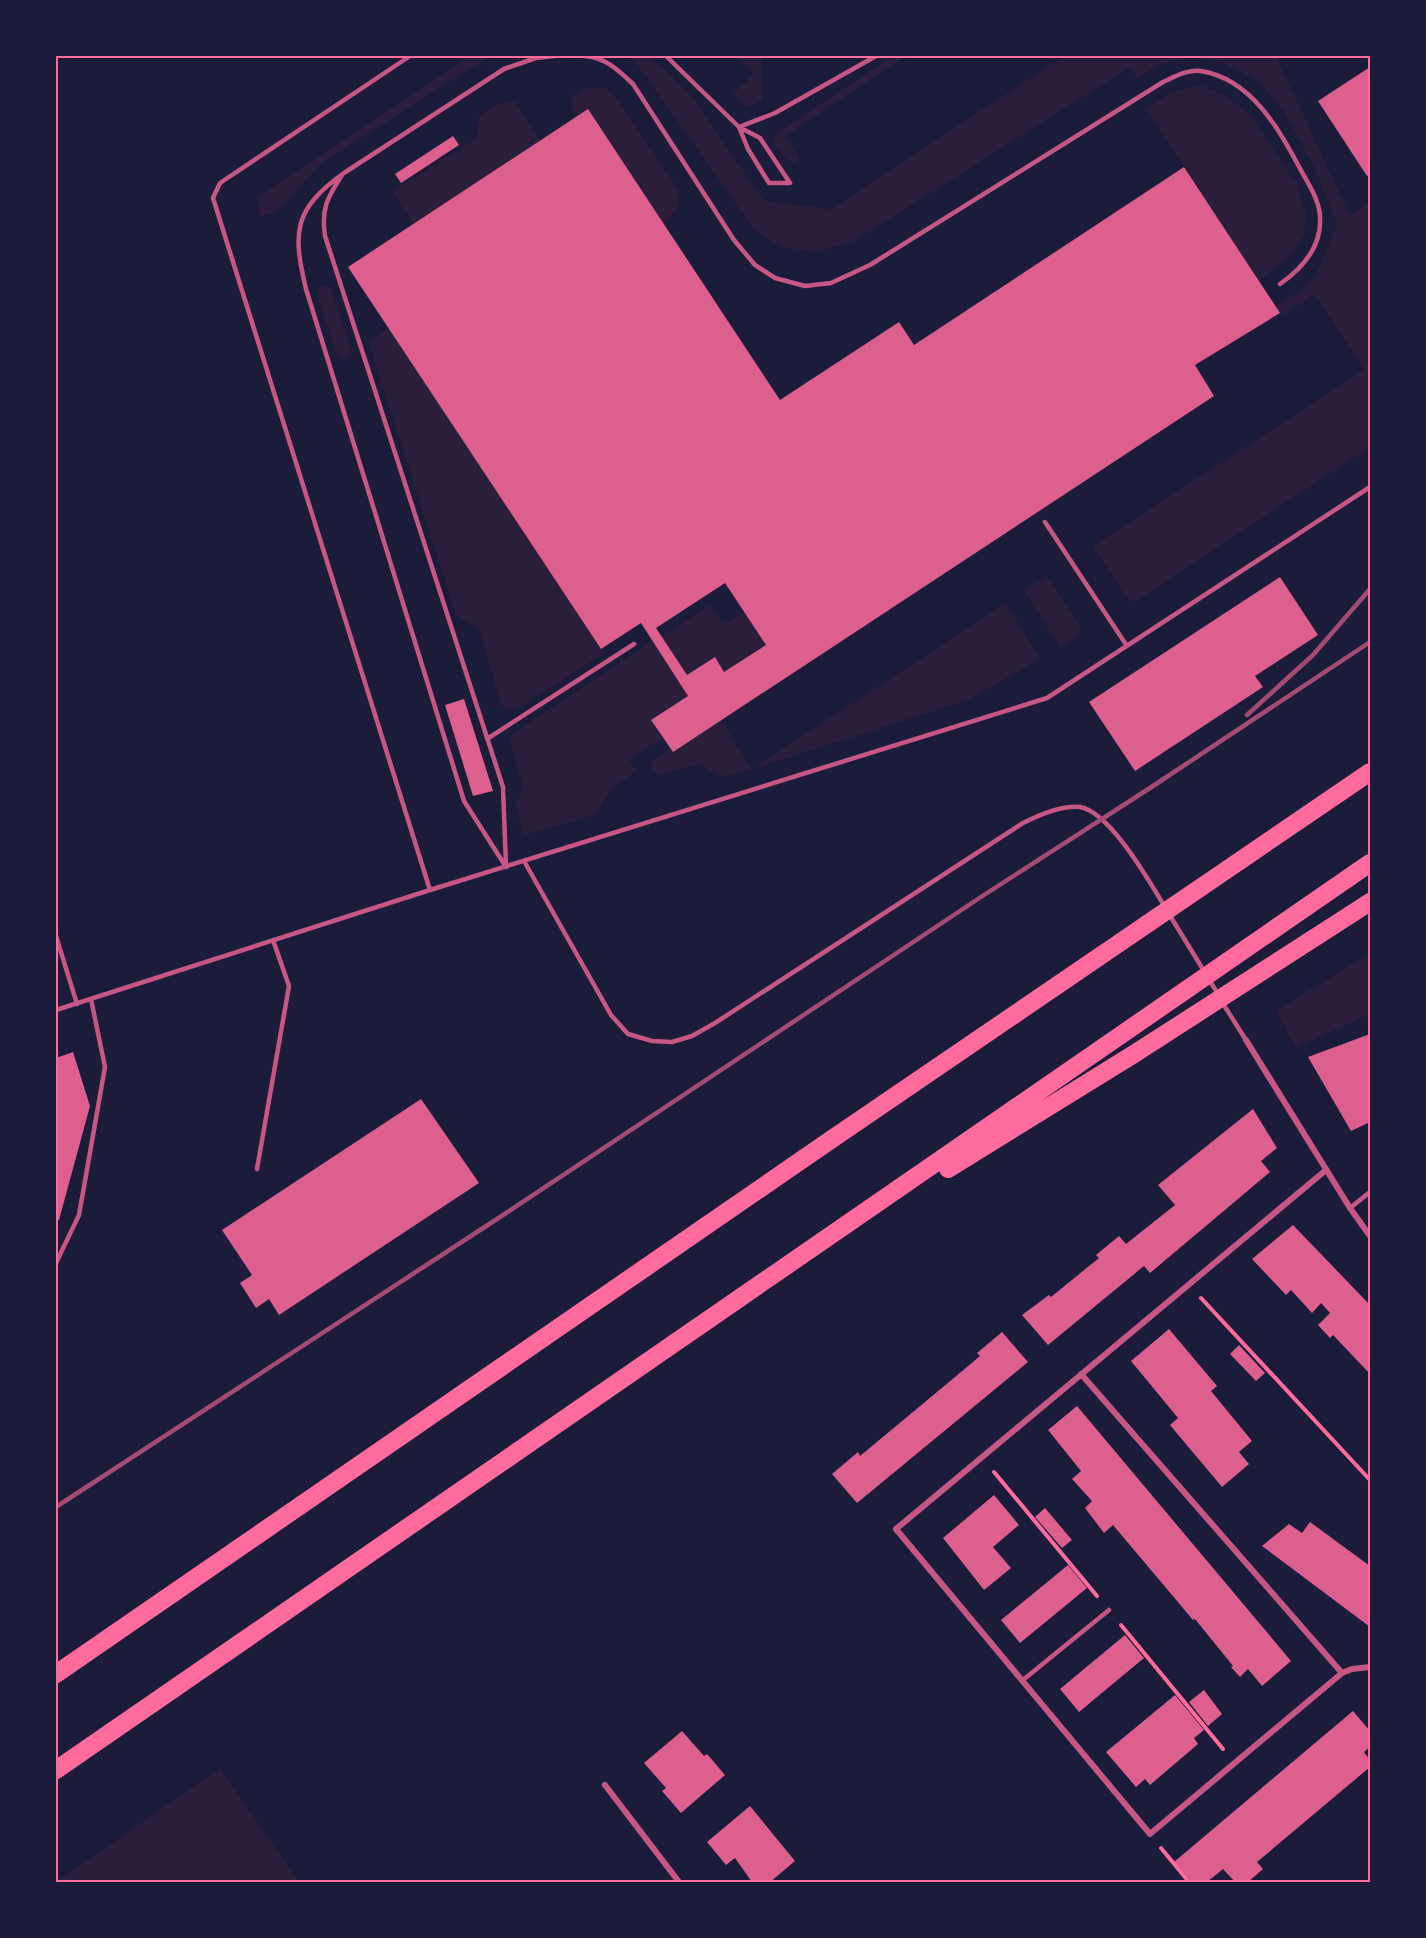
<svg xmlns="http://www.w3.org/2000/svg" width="1426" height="1938" viewBox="0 0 1426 1938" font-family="'IBM Plex Sans',sans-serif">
  <rect width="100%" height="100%" fill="#1b1b3a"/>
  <path fill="#2a1e3b" d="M470 56H490L319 165 296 192 278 210 260 217 258 197Z
    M631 56H650L691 95 764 201 831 209 1064 56H1276L1350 215 1370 202V447L1137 601H1132L1125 595 1093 546 1364 370 1315 294 1282 316 1275 306 1302 290 1316 275 1337 224 1314 167 1282 108 1257 80 1221 62 1194 56 1161 64 1137 78 1130 67 856 240 817 252 781 247 754 229Z
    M738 56H770L761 59 763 100 747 108 733 94 754 74Z
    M894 56H906L785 136 800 159 792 163 787 160 774 143 775 136 781 130Z
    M1200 85 1224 95 1250 114 1297 185 1306 214 1304 235 1293 254 1259 281 1146 108 1168 94Z
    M591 87 605 88 615 96 678 189C681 206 676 212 664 223L588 109 575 118C569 98 570 92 591 87Z
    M510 101 515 102 540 141 413 224 392 191 476 139 479 116 495 105Z
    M322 285 331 288 352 351 350 356 341 359 336 355 316 292Z
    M389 328 605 653 516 709H507L501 705 479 629 456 615 368 341Z
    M1047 576 1079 625 1081 630 1076 638 1061 648 1024 591Z
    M1006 603 1040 659 968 700 752 769 723 777 698 764 657 776 649 763 670 748 673 751 721 720 752 769Z
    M710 605 724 625 744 612 766 645 724 672 714 657 687 675 661 636Z
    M653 641 688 696 652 719 663 737 629 760 636 771 612 788 595 815 524 835 515 805 523 788 509 736Z
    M1370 953V1014L1296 1048 1276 1011Z
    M220 1768 299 1882H56Z"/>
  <path fill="#dd5f8e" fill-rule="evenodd" d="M1370 67V174L1367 176 1318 101Z
    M588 109 780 400 899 322 914 345 1184 167 1280 313 1195 365 1214 396 673 752 651 720 688 696 641 623 601 649 348 267ZM725 583 766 645 724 672 715 657 687 675 656 628Z
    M453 136 459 145 401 183 395 174Z
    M1280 577 1318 635 1255 676 1263 687 1135 771 1089 702Z
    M464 699 493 791 473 796 445 705Z
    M1370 1034V1122L1351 1131 1308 1057Z
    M73 1052 90 1106 59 1220 56 1221V1058Z
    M421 1099 479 1183 279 1315 269 1299 256 1308 240 1283 252 1275 222 1230Z
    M1253 1109 1277 1148 1261 1161 1270 1172 1150 1273 1144 1266 1048 1345 1022 1315 1049 1295 1051 1297 1099 1258 1096 1255 1119 1236 1126 1244 1175 1205 1158 1185Z
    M1293 1225 1370 1305V1374L1333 1335 1330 1338 1318 1325 1330 1313 1321 1303 1312 1313 1291 1290 1286 1295 1252 1259Z
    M1169 1329 1217 1386 1211 1391 1252 1441 1239 1452 1249 1464 1222 1487 1170 1425 1178 1418 1131 1361Z
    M1002 1332 1028 1362 857 1503 832 1474 858 1452 860 1456 955 1377 980 1356 977 1353Z
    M1239 1345 1265 1373 1256 1381 1230 1354Z
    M1077 1406 1291 1661 1262 1686 1248 1669 1240 1677 1231 1667 1233 1666 1195 1619 1193 1620 1113 1525 1104 1533 1085 1508 1092 1501 1072 1479 1081 1471 1048 1430Z
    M994 1495 1019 1525 993 1547 1011 1568 984 1590 943 1538Z
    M1045 1508 1072 1540 1062 1548 1035 1517Z
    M1310 1522 1370 1566V1627L1262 1546 1289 1524 1302 1533Z
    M1068 1565 1087 1588 1020 1643 1001 1620Z
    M1125 1635 1144 1658 1079 1712 1060 1689Z
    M1204 1690 1222 1714 1208 1726 1189 1702Z
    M1175 1695 1204 1730 1194 1738 1198 1744 1150 1785 1145 1779 1136 1787 1106 1752Z
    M1353 1711 1370 1731V1747L1364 1752 1370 1760V1767L1257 1862 1263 1869 1248 1882H1235L1223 1869 1207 1882H1192L1174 1862Z
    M682 1731 704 1756 707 1754 725 1775 681 1813 662 1791 666 1788 644 1763Z
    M750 1806 795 1861 770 1882H752L735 1858 726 1865 707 1842Z"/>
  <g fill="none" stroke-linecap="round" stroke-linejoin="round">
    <path stroke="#ff6b9d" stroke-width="4" d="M1201 1298 1370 1480
      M994 1472 1097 1596
      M1121 1625 1223 1749
      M1161 1848 1189 1882"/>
    <path stroke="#c65784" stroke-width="4.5" d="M410 56 220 183 213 198 430 890
      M585 56C605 57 619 71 633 84L734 240 755 265 775 278 805 286 831 283 870 265 1163 82C1174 77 1188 69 1201 71 1253 79 1281 133 1303 174 1310 186 1320 203 1320 217 1322 247 1303 268 1280 284
      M666 56 739 127 760 138 790 183
      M739 127 775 113 876 56
      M739 127 748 149 769 183H790
      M342 175C327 198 321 209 325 236L503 787 506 866
      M1045 522 1127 646
      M487 739 634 644
      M524 861 611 1015 628 1034 652 1041 672 1042 692 1036 715 1023 1023 823C1039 815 1061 805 1080 807 1110 812 1149 881 1165 907
      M506 867 464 801 306 289C292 231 294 209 344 173L504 69 536 58 554 56
      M1169 914 1204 971
      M56 936 77 1004
      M1208 978 1218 994
      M1222 1002 1246 1040
      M56 1010 430 890 1047 698 1370 487
      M257 1169 289 986 273 940
      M1350 1208 1370 1192
      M56 1263 79 1215 105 1067 91 999
      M1023 1680 1109 1610"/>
    <path stroke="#c65784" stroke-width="6" d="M1246 1040 1350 1208 1370 1236
      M1326 1170 896 1529 1150 1834 1342 1673
      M1081 1374 1342 1673 1352 1669 1370 1667
      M605 1785 679 1882"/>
    <path stroke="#ff6b9d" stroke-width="18" d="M948 1169 1134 1054 1370 902
      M56 1674 832 1139 1370 772
      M56 1770 1370 863"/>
    <path stroke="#a44b75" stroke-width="4.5" d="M1247 715 1313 655 1370 589
      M56 1507 500 1217 984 895 1150 788 1370 642"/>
  </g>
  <rect width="1426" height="1938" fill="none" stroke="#1b1b3a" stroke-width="114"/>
  <rect x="57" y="57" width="1312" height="1824" fill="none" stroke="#ff6b9d" stroke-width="2"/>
</svg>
